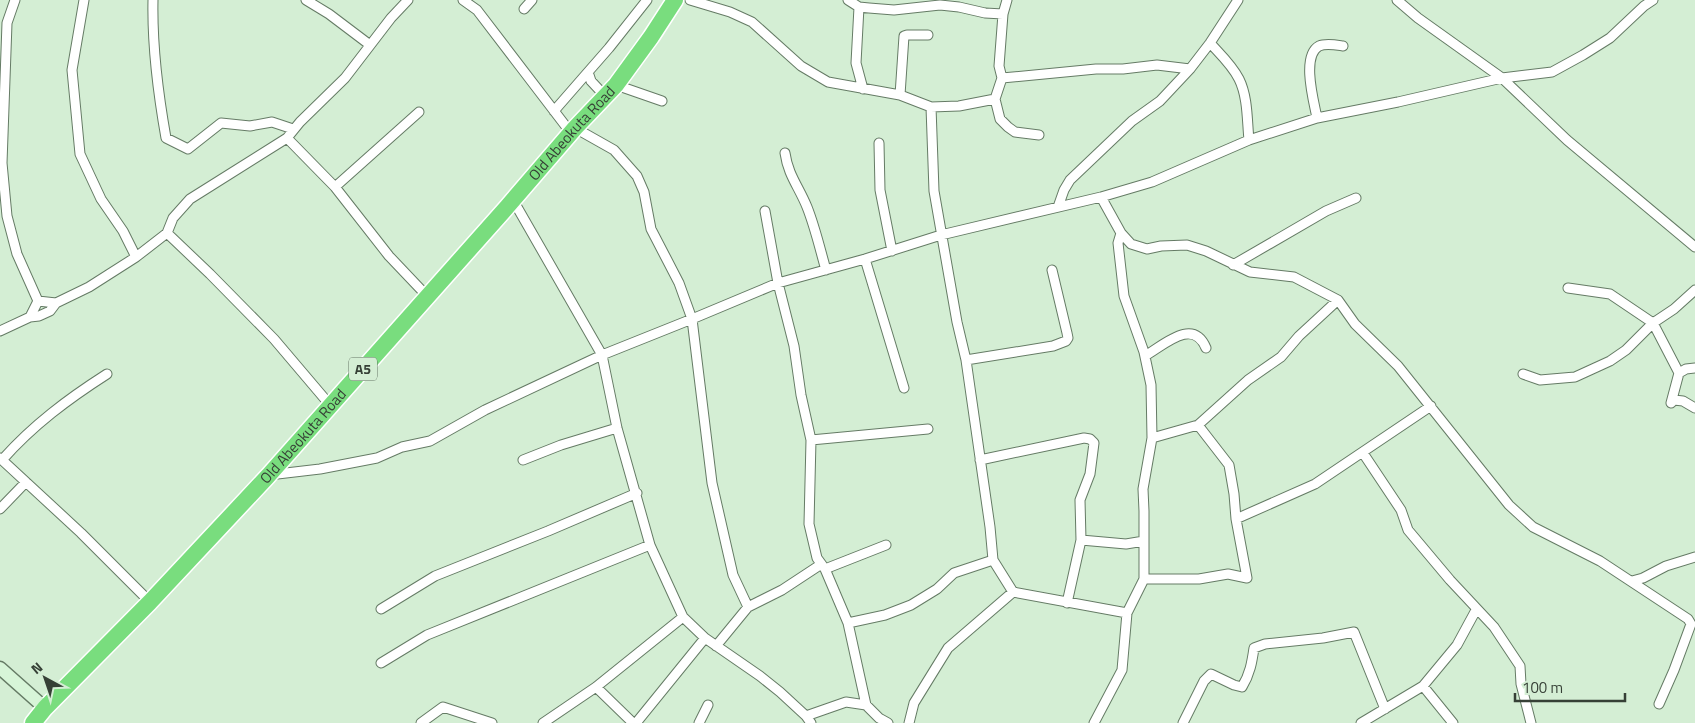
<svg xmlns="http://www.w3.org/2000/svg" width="1695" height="723" viewBox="0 0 1695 723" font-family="'Titillium Web',sans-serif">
  <rect width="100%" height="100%" fill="#d4eed4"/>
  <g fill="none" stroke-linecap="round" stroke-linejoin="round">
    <defs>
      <path id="street" d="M15 0 7 23 2 163 7 216 17 254 38 301
        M84 0 72 70 80 154 101 199 123 231 136 257
        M153 0C152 46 158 93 166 138L188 149 221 123 250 126 272 122 293 129
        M306 0 329 14 370 45
        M463 0 477 10 571 133
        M690 0 730 12 752 22 801 66 828 82 900 95 931 107 959 106 995 99
        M848 0 859 7 869 8 894 10 940 5 959 7 985 13 1003 14
        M1007 0 1003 14 999 66 1002 78 995 99 1000 119 1008 127 1015 132 1039 135
        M1397 0 1418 18 1502 78 1567 140 1695 247
        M859 7 856 63 863 89
        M524 9 532 0
        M1210 43C1220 54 1232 65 1239 79 1248 97 1247 121 1249 140
        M1002 78 1096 69H1123L1157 65 1190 69
        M616 85 662 101
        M900 95 904 36 907 35H928
        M605 96 591 81 588 72 609 48 647 0
        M931 107 934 191 957 322 966 360 990 527 993 560 1013 592 1127 613
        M554 111 588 72
        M1317 118C1314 102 1301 56 1319 46 1326 43 1336 45 1343 46
        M575 128 614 150 637 176 644 192 651 229 679 283 692 319 712 483 733 575 748 607
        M287 138 335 187 389 256 427 296
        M879 143 880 190 892 251
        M785 153C788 175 799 187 807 207 815 227 820 249 826 270
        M335 187 419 112
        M1101 197 1121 233 1131 244 1147 249 1161 246 1187 245 1206 251 1250 272 1294 277 1338 300 1355 324 1398 366 1509 505 1533 527 1600 561 1688 619 1691 624 1674 670 1659 704
        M513 200 602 355 617 428 650 545 683 617 705 638 760 676 780 692 806 716 811 723
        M1058 207 1064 190 1070 180 1132 121 1160 101 1190 69 1210 43 1238 0
        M765 211 778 283 794 346 801 395 811 440 809 524 817 558 825 569 848 623 866 705 879 718 888 723
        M167 233 210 274 274 339 330 405
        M865 259 904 388
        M1233 265 1326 211 1356 198
        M1568 288 1610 294 1653 323 1679 373 1671 403 1674 400 1683 401 1695 408
        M30 317 38 301 56 303
        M0 331 30 317 39 316 50 311 56 303 89 287 136 257 167 233 173 218 190 199 287 138 300 122 345 78 391 18 408 0
        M1145 356C1164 345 1193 317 1206 348
        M966 360 1053 346 1066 341 1068 338 1067 333 1052 270
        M1679 373 1686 369 1695 368
        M1523 374 1540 380 1575 377 1610 361 1626 350 1653 323 1674 309 1695 290
        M1152 438 1198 425 1248 380 1281 357 1299 336 1338 300
        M811 440 928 429
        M1363 453 1401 510 1408 530 1450 580 1494 627 1520 666 1521 684 1531 723
        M0 458 81 533 150 602
        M2 460C33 425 68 399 107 374
        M523 460 561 445 617 428
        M980 460 1084 438 1090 439 1094 443 1090 474 1080 500 1081 540 1067 603
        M269 475 320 469 377 458 402 447 430 441 485 410 602 355 692 319 778 283 865 259 941 235 1101 197 1152 182 1249 140 1317 118 1398 102 1502 78 1552 72 1583 55 1610 38 1644 6 1653 0
        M0 509 26 482
        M1236 519 1315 484 1431 406
        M1081 540 1126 544 1144 541
        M825 569 886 545
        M1144 579H1199L1228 574 1247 578 1236 519 1234 494 1229 465 1198 425
        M1632 581 1643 578 1666 566 1695 557
        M381 609 435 576 548 531 637 493
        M848 623 885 615 911 605 937 589 954 573 993 560
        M716 646 748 607 782 590 820 565
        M381 663 427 635 650 545
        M1423 686 1453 723
        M596 687 633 723
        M806 716 846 702 866 705
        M421 723 443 707 492 723
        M543 723 596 687 683 617
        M636 723 705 638
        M699 723 708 705
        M909 723 914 703 948 648 1013 592
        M1094 723 1122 670 1127 613 1144 579V511L1143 489 1152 438 1151 385 1144 352 1124 296 1118 243 1121 233
        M1183 723 1204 681 1211 674 1234 685 1242 687C1250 674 1252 662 1254 648L1265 644 1323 638 1354 632 1385 709
        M1361 723 1423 686 1457 645 1476 610"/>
      <path id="secondary" d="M0 668 45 708"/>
      <g id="highway">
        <path id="s1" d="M33 723 45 708 150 602 268 476 507 207 575 128 616 85 651 37 675 0"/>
      </g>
    </defs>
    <use href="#street" stroke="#657b65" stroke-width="11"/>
    <use href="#secondary" stroke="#657b65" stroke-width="15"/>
    <use href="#highway" stroke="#fff" stroke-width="19"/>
    <use href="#street" stroke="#fff" stroke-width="9"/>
    <use href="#secondary" stroke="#d7f5d8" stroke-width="12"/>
    <use href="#highway" stroke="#79dd7e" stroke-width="16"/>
  </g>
  <g text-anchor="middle" stroke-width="5" stroke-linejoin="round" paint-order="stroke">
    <rect fill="#d4eed4" stroke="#657465" stroke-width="1" x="349" y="357.5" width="28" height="23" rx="4"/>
    <g font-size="14" font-weight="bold" fill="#364036">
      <text x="363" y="374">A5</text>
    </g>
    <g font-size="15" fill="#364036" stroke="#d4eed4">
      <text dy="5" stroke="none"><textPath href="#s1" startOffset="799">Old Abeokuta Road</textPath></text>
      <text dy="5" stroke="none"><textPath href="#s1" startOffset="394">Old Abeokuta Road</textPath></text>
    </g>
  </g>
  <g transform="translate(45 678) rotate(320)" stroke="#d4eed4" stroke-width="4" paint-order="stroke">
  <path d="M0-4L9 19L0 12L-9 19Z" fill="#364036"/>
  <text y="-8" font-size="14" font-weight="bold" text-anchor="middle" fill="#364036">N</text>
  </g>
  <path d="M1515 693v8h110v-8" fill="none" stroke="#364036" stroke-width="2.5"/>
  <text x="1522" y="693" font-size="15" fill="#364036" stroke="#d4eed4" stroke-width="4" paint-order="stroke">100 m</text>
</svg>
